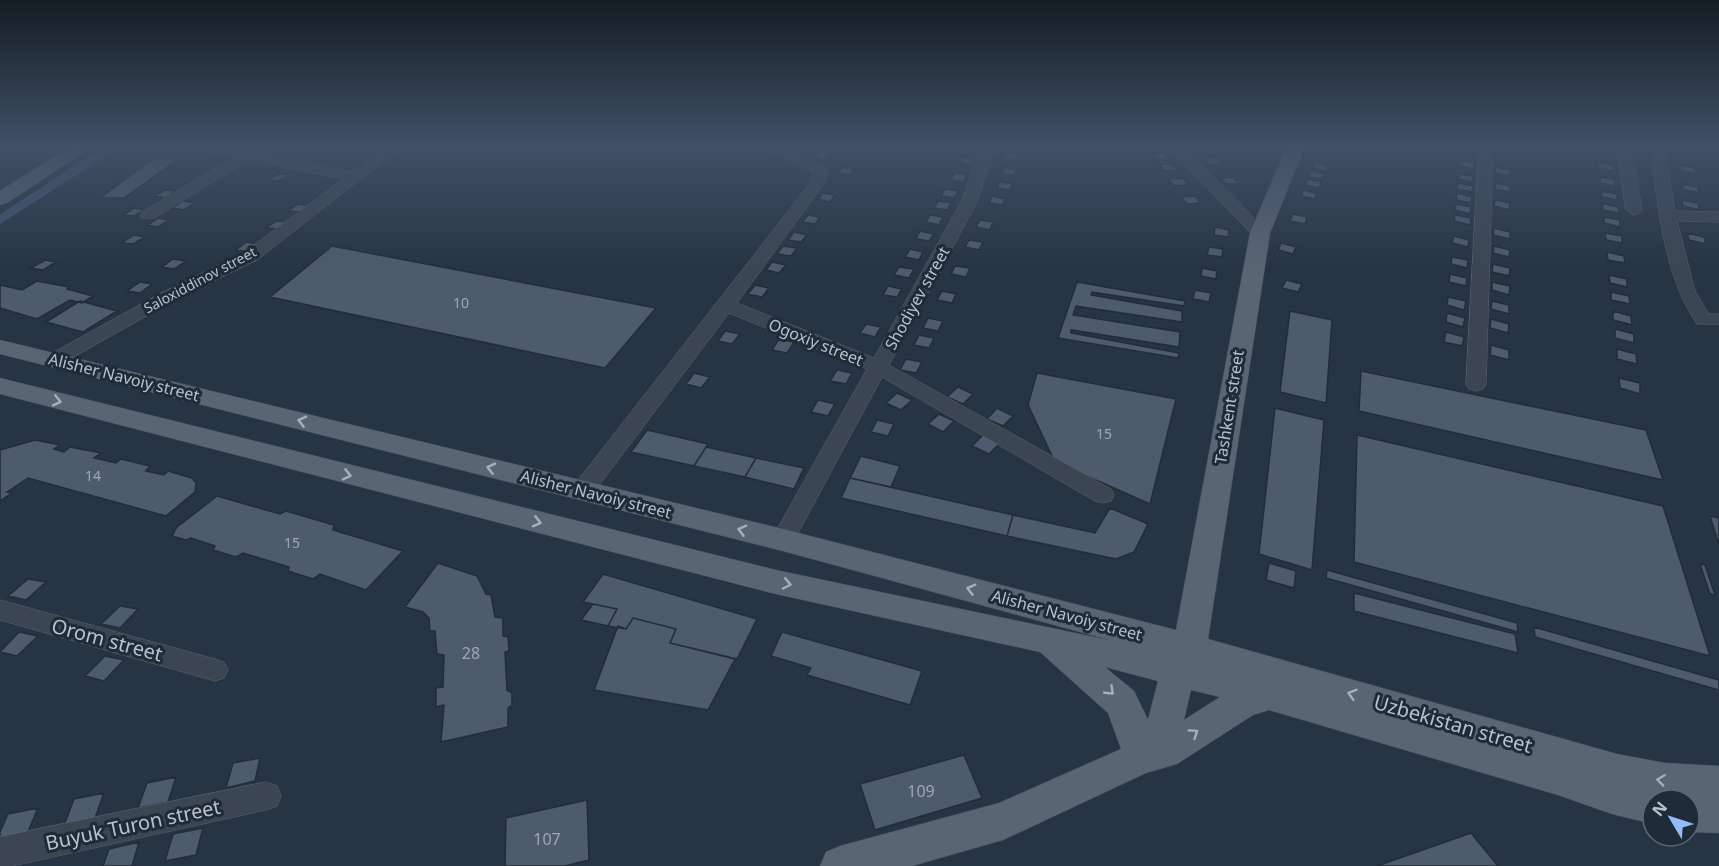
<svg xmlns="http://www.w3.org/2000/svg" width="1719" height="866" viewBox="0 0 1719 866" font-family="'Noto Sans',sans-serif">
  <rect width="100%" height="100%" fill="#273443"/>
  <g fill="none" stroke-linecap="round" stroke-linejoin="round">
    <path fill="#3e526c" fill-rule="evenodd" d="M106 146H122L0 224V214Z"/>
  </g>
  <path fill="#4e5b6c" stroke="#222d3a" stroke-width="1.5" d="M822 151 832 154 823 159 813 156Z
    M1006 152 1018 153 1017 160 1004 158Z
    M1165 153 1169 160H1156L1152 154Z
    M962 157 974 158 973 165 960 163Z
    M154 158 178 159 124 198H100Z
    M1204 158H1217L1222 164 1209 165Z
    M1460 160 1474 163 1473 169 1459 166Z
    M1315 162 1328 165 1326 171 1312 168Z
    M1598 162 1613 165V171L1598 168Z
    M1159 164H1172L1177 170 1164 171Z
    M1680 165 1695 168 1697 174 1681 171Z
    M842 167 854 169 850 175 838 173Z
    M1496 167 1510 170V176L1495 173Z
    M1004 168 1016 169 1015 175 1002 174Z
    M1311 171 1325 174 1322 179 1309 177Z
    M955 173 967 175 963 182 951 180Z
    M278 174 289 175 279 181 268 180Z
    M1459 174 1473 176 1472 182 1458 179Z
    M1233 177 1239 184H1226L1220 178Z
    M1600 177 1615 180V186L1600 183Z
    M1183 178 1188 185 1174 186 1169 179Z
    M1308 179 1321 182 1319 188 1305 185Z
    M1000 182 1013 184 1009 190 997 188Z
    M1458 183 1473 186 1472 192 1457 189Z
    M1496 183 1510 186V192L1495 189Z
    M1682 184 1698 187 1699 193 1683 189Z
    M945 189 958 191 954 198 941 196Z
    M165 190 175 191 165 198 154 196Z
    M1303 190 1317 193 1315 199 1301 196Z
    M1601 191 1617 194V200L1602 197Z
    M823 193 835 195 830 202 818 199Z
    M1457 193 1472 197 1471 203 1456 200Z
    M992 196 1005 199 1002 205 989 203Z
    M1195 196 1201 203 1187 204 1181 197Z
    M1495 200 1510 203 1509 210 1494 206Z
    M1682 200 1698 203 1699 210 1683 206Z
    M183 201 194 203 184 210 173 208Z
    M938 201 951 203 947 210 934 208Z
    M1602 203 1618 207 1619 213 1603 210Z
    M298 204 309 206 300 212 288 211Z
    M1456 204 1471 207 1470 214 1455 210Z
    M134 208 145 210 134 216 123 215Z
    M1293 214 1307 217 1305 224 1290 221Z
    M808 215 820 217 815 224 802 222Z
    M930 215 943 217 939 225 926 222Z
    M1455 215 1471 218 1470 225 1454 221Z
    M1604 217 1620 220V227L1604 223Z
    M158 218 169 220 158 227 147 225Z
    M980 220 993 222 990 230 976 227Z
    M276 221 288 222 278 229 266 228Z
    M1215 227 1229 230 1228 237 1214 235Z
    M1494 228 1510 232V239L1493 235Z
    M920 231 934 234 929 241 916 239Z
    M794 232 807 235 801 242 788 240Z
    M1605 233 1622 236V243L1606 240Z
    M1687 233 1704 237 1706 244 1689 240Z
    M134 235 145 237 133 244 122 243Z
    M1454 236 1469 240 1468 247 1452 243Z
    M969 240 983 242 979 250 965 247Z
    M246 242 258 244 248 252 236 250Z
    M1281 243 1296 247 1293 254 1278 250Z
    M332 246 656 308 605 368 270 297Z
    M783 246 797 248 791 256 777 254Z
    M1494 246 1510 250 1509 257 1493 253Z
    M1209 247 1223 249 1222 257 1207 255Z
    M910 249 923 252 919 260 905 257Z
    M1607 252 1624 256 1625 263 1608 260Z
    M1452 257 1468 260 1467 268 1451 264Z
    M173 259 186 261 174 269 162 267Z
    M45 260 56 262 43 270 31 268Z
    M772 262 786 265 779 273 766 270Z
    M1493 264 1510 268 1509 276 1492 272Z
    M955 266 970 268 966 277 951 274Z
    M899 267 914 269 909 278 894 275Z
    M1202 268 1217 271 1216 279 1201 276Z
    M1450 274 1467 278 1466 286 1449 282Z
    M1609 275 1627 279V287L1610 283Z
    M1286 280 1302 284 1298 292 1282 288Z
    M37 281 69 287 67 289 93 296 82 303 70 300 37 319 0 308V285L22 290Z
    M140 282 152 284 140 293 127 291Z
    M1077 282 1185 301 1184 306 1092 292 1091 295 1182 311V322L1076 306 1073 315 1180 332 1179 347 1071 330V333L1179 353 1178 358 1058 338Z
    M1492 282 1510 286 1509 295 1492 290Z
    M755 285 769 288 762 297 748 294Z
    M888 286 902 289 897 297 883 295Z
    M1195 290 1211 293 1209 302 1193 299Z
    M942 291 956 294 952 303 937 300Z
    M1611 292 1629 296 1630 304 1611 300Z
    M1448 297 1466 301 1464 310 1447 305Z
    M80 301 117 311 83 332 46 322Z
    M1492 301 1509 305V314L1491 309Z
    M1290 311 1332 320 1326 403 1280 392Z
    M1613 311 1631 316 1632 325 1613 320Z
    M1447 313 1465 318 1463 327 1446 322Z
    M928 318 943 321 938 331 923 328Z
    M1491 319 1509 324 1508 333 1490 328Z
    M866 324 881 327 875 337 860 333Z
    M1615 329 1634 334V343L1615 338Z
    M725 331 740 334 732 344 718 341Z
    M1446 332 1464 337 1462 346 1444 342Z
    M919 335 934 338 929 348 914 345Z
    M779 339 794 342 787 353 772 350Z
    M1491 345 1509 350V360L1490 355Z
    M1617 349 1636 354 1637 364 1617 359Z
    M906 359 922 362 916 373 900 370Z
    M837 370 852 373 846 384 830 381Z
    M1361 371 1646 430 1663 480 1359 411Z
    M694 373 710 377 701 388 686 384Z
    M1037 373 1176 399 1150 504 1055 462 1028 405Z
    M1619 378 1640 383V394L1620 388Z
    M958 387 973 394 963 404 947 397Z
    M897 393 912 400 901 410 886 403Z
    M818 400 835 404 828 416 811 412Z
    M997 408 1013 416 1003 426 987 419Z
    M1275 408 1324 420 1312 570 1259 554Z
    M939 414 954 421 943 432 928 424Z
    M877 420 894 424 888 436 871 432Z
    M647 430 708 444 694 466 631 452Z
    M983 435 1000 443 989 454 972 446Z
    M1357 435 1663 506 1710 656 1354 562Z
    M35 440 60 445 54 449 64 452 70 447 101 453 94 458 116 463 121 459 150 466 146 471 164 475 168 471 192 478 196 483 195 492 166 516 28 478 7 492 12 493 0 501V450Z
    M706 447 756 458 745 477 694 466Z
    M861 456 900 466 891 487 850 478Z
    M756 458 804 468 794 489 745 477Z
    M850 478 1013 515 1007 536 841 498Z
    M217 496 280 514 286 511 334 525 333 530 403 551 366 590 320 574 313 579 288 571 289 567 243 553 236 557 213 550 215 546 191 538 186 540 172 536 177 527Z
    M1110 508 1148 524 1134 552 1116 559 1007 536 1013 515 1095 533Z
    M1710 516 1719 518V545Z
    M438 563 477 576 486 594 491 595 495 617 503 618V636L508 637 509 651 505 652 507 690 512 693V705L508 708V727L441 742 444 705 436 707V688L443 687 444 655 437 654 435 631H430L429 618 423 612 405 607Z
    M1269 563 1296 571 1294 588 1266 580Z
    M1700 564 1705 565 1715 595 1710 594Z
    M1327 570 1517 623 1518 632 1326 578Z
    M603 574 757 619 737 659 670 643 676 629 633 618 626 629 608 626 617 609 583 602Z
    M28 579 46 582 26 600 8 596Z
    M1354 593 1515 634 1518 653 1354 611Z
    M593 604 617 609 608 626 581 620Z
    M120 606 138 609 120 628 101 624Z
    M633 618 676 629 670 643 735 659 708 710 594 690 618 626 626 629Z
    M1534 627 1719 680V690L1535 637Z
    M19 632 38 636 17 656 0 652Z
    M782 632 922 671 910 705 807 675 811 668 771 656Z
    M105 656 124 660 104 681 85 676Z
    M964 755 982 798 875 830 860 784Z
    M260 758 255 781 226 788 233 763Z
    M176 777 168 802 138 808 147 783Z
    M104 793 95 818 64 825 74 799Z
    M587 800 589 860 565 866H505L506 818Z
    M38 808 27 834 0 840V832L8 814Z
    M203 828 196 855 165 861 173 834Z
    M1471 833 1498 866H1377Z
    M139 842 132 866H103L109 849Z"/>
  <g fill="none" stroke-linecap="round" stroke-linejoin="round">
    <defs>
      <path id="minor" d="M193 146H223L244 151 250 149 257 153 353 172 387 146H403L257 260 173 301 61 364H47L44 360 47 356 161 293 245 252 343 179 249 160 154 218H142L140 215 142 212 234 157 195 149Z
        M755 146H775L825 167 827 170 825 182 737 303 874 358 961 202 982 146H996L977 202 889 365 1111 489 1114 495 1111 501 1103 503 1095 501 882 377 791 546 783 549 775 546 771 540 867 369 729 313 591 496 583 498 575 496 572 490 575 484 811 182 812 172Z
        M1168 146H1183L1266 230 1268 233 1266 236H1254Z
        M1479 146H1493L1486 385 1483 389 1476 391 1469 389 1466 385Z
        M1617 146H1631L1642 210 1639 213 1634 215 1626 210Z
        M1650 146H1664L1675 211 1719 212V222L1677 221 1695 291 1709 314H1719V324H1697C1663 275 1658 204 1650 146Z
        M0 600 215 659 224 662 228 670 224 678 215 681 0 620Z
        M266 782 277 786 281 796 277 806 266 810 12 866H0V837Z"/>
      <path id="major" d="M71 146H93L7 203 0 205V191Z
        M1287 146H1305L1270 233 1208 639 1617 754 1665 763 1719 766V833L1689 832V800H1653V824L1612 814 1558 795 1269 710 1253 715 1177 764 1146 773 1003 840 912 866H820L826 852 840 846 999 803 1121 749 1108 713 1040 652 776 594 0 394V378L776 570 1113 641 783 551 0 354V340L783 529 1176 630 1250 233ZM1105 667 1158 681 1148 720 1134 691ZM1191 690 1220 697 1184 720Z"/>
    </defs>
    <use href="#minor" stroke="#5a6470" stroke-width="1"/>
    <use href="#major" stroke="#454f5c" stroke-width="1"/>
    <use href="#minor" fill="#3c4653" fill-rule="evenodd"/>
    <use href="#major" fill="#5a6573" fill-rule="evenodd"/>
  </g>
  <defs><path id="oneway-chevron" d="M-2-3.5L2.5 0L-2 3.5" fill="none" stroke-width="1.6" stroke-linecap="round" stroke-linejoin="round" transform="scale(1.5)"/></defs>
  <g stroke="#a6afbb">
    <use href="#oneway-chevron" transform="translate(57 401) rotate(14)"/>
    <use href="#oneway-chevron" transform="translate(302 421) rotate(-166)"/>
    <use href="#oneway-chevron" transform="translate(491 468) rotate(-166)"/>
    <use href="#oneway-chevron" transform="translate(347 475) rotate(14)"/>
    <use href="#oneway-chevron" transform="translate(537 522) rotate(14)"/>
    <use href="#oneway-chevron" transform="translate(742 530) rotate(-166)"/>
    <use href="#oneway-chevron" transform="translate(787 584) rotate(12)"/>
    <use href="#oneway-chevron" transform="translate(971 589) rotate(-165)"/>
    <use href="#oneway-chevron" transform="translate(1110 691) rotate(44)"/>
    <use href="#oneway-chevron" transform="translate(1352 694) rotate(-164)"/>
    <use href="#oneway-chevron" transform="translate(1194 733) rotate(-35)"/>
    <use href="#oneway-chevron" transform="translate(1661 780) rotate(-172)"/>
  </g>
  <linearGradient id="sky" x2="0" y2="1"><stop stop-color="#151d25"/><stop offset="0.54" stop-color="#415066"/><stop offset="1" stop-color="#415066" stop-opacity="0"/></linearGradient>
  <rect width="1719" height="268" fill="url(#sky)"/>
  <g text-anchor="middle" stroke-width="6" stroke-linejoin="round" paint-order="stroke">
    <g font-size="14" fill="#b9c1cd" stroke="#202b38">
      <text transform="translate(200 280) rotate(-28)" y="5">Saloxiddinov street</text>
    </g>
    <g font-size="14" fill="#9ea8b5">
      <text x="461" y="308">10</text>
      <text x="1104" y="439">15</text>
      <text x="93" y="481">14</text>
      <text x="292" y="548">15</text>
    </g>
    <g font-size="16" fill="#b9c1cd" stroke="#202b38">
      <text transform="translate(917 298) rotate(-61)" y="6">Shodiyev street</text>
      <text transform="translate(816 342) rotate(22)" y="6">Ogoxiy street</text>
      <text transform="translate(124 377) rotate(14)" y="6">Alisher Navoiy street</text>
      <text transform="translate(1229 407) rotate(-81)" y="6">Tashkent street</text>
      <text transform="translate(596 494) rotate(14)" y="6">Alisher Navoiy street</text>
      <text transform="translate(1067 615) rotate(15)" y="6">Alisher Navoiy street</text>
    </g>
    <g font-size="16" fill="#9ea8b5">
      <text x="471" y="659">28</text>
      <text x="921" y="797">109</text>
      <text x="547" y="845">107</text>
    </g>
    <g font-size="20" fill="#b9c1cd" stroke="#202b38">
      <text transform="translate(107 640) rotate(15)" y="7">Orom street</text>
      <text transform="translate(1453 724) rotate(16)" y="7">Uzbekistan street</text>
      <text transform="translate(133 825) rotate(-12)" y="7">Buyuk Turon street</text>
    </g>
  </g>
  <g transform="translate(1671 818) rotate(309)"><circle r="28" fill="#202b38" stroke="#5d6774" stroke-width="1.5"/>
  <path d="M0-4.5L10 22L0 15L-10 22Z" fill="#93bcf8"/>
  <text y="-9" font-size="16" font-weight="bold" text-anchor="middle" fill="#b9c1cd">N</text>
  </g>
</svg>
